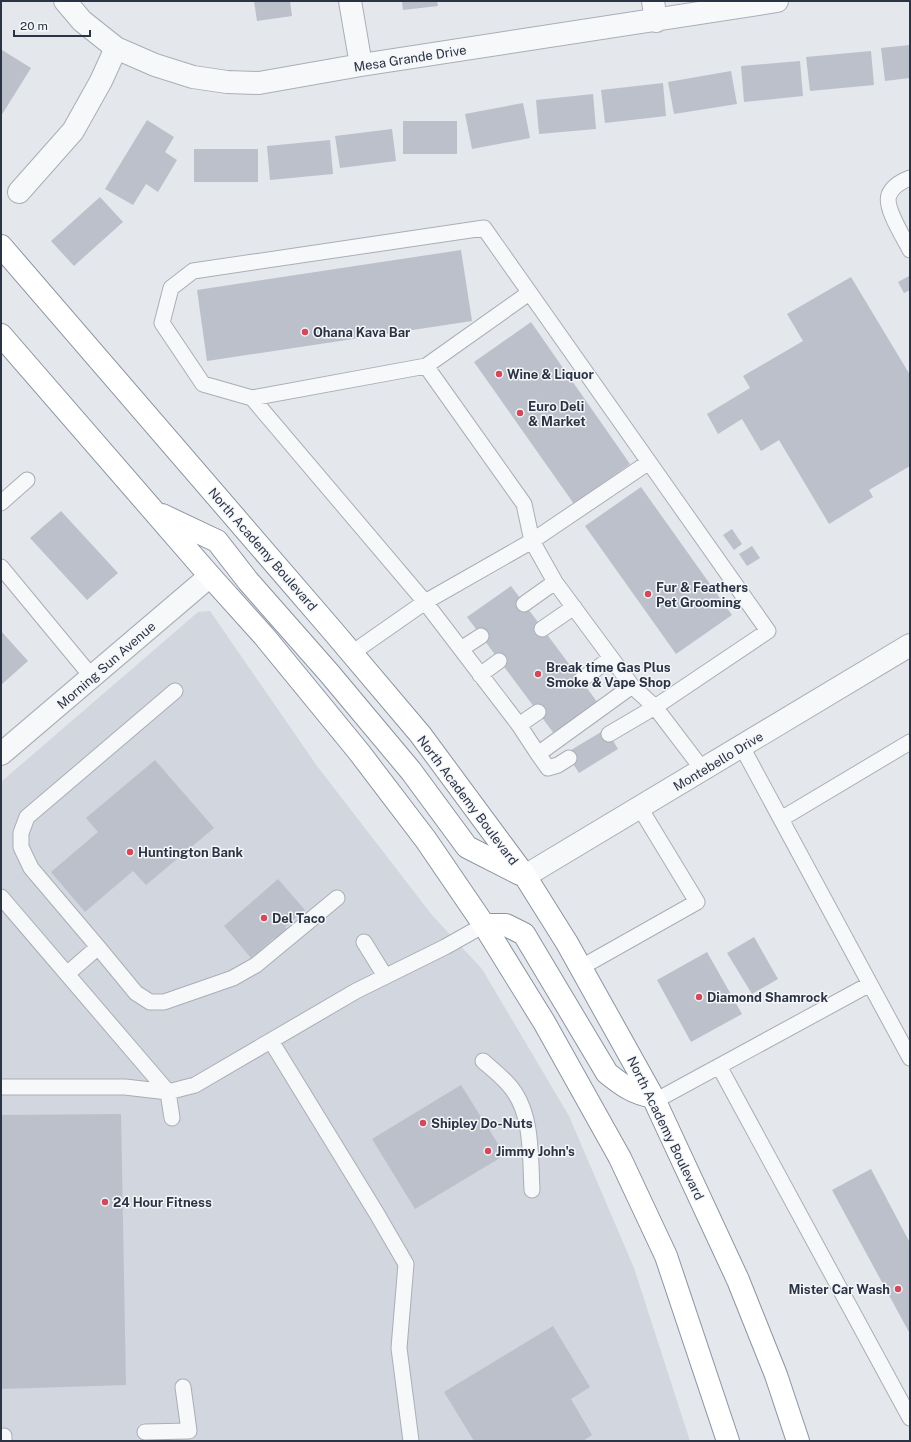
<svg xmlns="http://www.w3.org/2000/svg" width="911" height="1442" viewBox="0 0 911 1442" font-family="'Public Sans',sans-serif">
  <rect width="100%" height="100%" fill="#e4e7ec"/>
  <path fill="#d2d6de" d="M210 611 317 766 432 915 482 969 569 1116 634 1268 690 1441H1V782L198 612Z"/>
  <path fill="#bbc0ca" d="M254 1H290L292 16 257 21Z
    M402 1H437L438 6 403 10Z
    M910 45V78L885 81 881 48Z
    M2 50 31 68 1 116V52Z
    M871 51 874 85 810 91 806 57Z
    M800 61 803 96 744 102 741 66Z
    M731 71 737 104 674 114 668 82Z
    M663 83 666 116 605 123 601 90Z
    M593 94 596 129 539 134 536 100Z
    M523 103 530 138 472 149 465 114Z
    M147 120 174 137 165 152 177 160 158 192 146 184 133 205 105 189Z
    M403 121H457V154H403Z
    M392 129 396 161 340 168 335 136Z
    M330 140 333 174 270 180 267 146Z
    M194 149H258V182H194Z
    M100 197 123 222 74 266 51 241Z
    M461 250 472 321 207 361 197 290Z
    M909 276 910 290 904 293 898 282Z
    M851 277 910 375V466L869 490 873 497 829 524 779 440 761 451 742 419 718 434 707 414 750 388 743 376 803 341 787 314Z
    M531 322 630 464 574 504 474 362Z
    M641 487 732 615 676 654 585 526Z
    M61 511 118 573 87 600 30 538Z
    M732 529 742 544 734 550 723 535Z
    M752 546 760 558 747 566 739 554Z
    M511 586 598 703 555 735 467 617Z
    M1 631 28 661 1 685Z
    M606 729 618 749 579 773 566 753Z
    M155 760 214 828 146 885 133 871 85 912 51 872 98 832 86 818Z
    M278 879 305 910 285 927 288 931 277 941 274 938 251 958 224 926Z
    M754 937 778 979 752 994 727 953Z
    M707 952 742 1014 691 1042 657 980Z
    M461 1085 505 1155 415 1209 372 1139Z
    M121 1114 126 1385 1 1389V1115Z
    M871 1169 910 1243V1334L832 1190Z
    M553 1326 590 1387 571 1399 592 1435 583 1441H474L444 1392Z"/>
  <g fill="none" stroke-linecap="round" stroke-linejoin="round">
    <defs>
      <path id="service" d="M910 178C902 181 892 187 889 195 884 207 904 238 910 250
        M426 366 529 293
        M252 398 203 384 162 323 171 288 193 271 484 228 768 631 655 707 609 734
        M1 503 27 480
        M1 567 92 677
        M524 604 555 582
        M542 629 574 607
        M461 649 481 636
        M352 653 425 602 532 541 555 582 632 686 655 707 703 770
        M480 675 499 661
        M581 680 611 658
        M632 686 538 754 519 725 425 602 252 398 426 366 524 504 532 541 649 462
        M175 691 27 817 21 833V847L31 868 98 947 136 993 150 1002H164L233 978 256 965 337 898
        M519 725 538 712
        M742 747 910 1058
        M538 754 548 768 558 765 569 758
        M781 819 910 742
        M1 897 168 1092 195 1085 356 991 445 947 484 925
        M364 942 385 976
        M580 968 697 902 640 808
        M67 974 98 947
        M271 1041 377 1214 406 1264 399 1348 411 1441
        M483 1061C491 1068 500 1075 508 1084 533 1111 530 1154 532 1190
        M719 1066 910 1418
        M1 1087H125L168 1092 172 1118
        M655 1101 870 984
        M145 1432 189 1431 183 1387
        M4 1436V1441"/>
      <path id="minor" d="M65 1 82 21 116 48 155 65 193 77 227 82 259 83 361 65 777 1
        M350 1 361 65
        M653 1 656 21
        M19 192 73 131 101 81 116 48
        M1 754 210 576"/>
      <path id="tertiary" d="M525 876 910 645"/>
      <path id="trunk" d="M1 246 332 630 420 734 525 876 567 943 653 1097 738 1280 776 1375 798 1441
        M1 335 210 576 264 636 359 752 426 840 484 925 544 1022 620 1158 666 1256 728 1441
        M162 515 217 541 248 581 329 673 411 771 467 847 520 874
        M484 925H506L524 934 607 1073C623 1086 633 1093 653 1097"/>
    </defs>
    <use href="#service" stroke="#a9aeb7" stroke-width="17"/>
    <use href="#minor" stroke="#a9aeb7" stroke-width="24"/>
    <use href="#tertiary" stroke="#a9aeb7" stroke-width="24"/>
    <use href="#trunk" stroke="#8b94a3" stroke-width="24"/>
    <use href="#service" stroke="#f7f8fa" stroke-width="15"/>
    <use href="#minor" stroke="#f7f8fa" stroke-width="22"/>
    <use href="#tertiary" stroke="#f7f8fa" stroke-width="22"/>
    <use href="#trunk" stroke="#fff" stroke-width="22"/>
  </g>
  <g fill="#d1495b" stroke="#f4f6f9" stroke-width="1.5">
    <circle cx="305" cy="332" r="4"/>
    <circle cx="499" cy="374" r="4"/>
    <circle cx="520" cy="413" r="4"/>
    <circle cx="648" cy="594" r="4"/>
    <circle cx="538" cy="674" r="4"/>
    <circle cx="130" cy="852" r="4"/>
    <circle cx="264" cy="918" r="4"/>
    <circle cx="699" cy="997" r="4"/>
    <circle cx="423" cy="1123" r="4"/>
    <circle cx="488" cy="1151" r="4"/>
    <circle cx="105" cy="1202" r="4"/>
    <circle cx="898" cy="1289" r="4"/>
  </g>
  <g text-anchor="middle" stroke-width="3" stroke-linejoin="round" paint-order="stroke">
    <g font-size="13" fill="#2b3445" stroke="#f4f6f9">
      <text transform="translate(410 58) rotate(-9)" y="5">Mesa Grande Drive</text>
      <text transform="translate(263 549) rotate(49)" y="5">North Academy Boulevard</text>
      <text transform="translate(106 665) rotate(-41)" y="5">Morning Sun Avenue</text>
      <text transform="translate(718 761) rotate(-31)" y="5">Montebello Drive</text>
      <text transform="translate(468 800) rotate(53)" y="5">North Academy Boulevard</text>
      <text transform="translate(666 1128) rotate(64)" y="5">North Academy Boulevard</text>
    </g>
    <g font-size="13" font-weight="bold" fill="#2b3445" stroke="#f4f6f9" text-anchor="start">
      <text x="313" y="337">Ohana Kava Bar</text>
      <text x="507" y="379">Wine &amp; Liquor</text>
      <text x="528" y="411">Euro Deli<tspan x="528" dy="15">&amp; Market</tspan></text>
      <text x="656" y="592">Fur &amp; Feathers<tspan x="656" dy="15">Pet Grooming</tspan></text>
      <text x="546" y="672">Break time Gas Plus<tspan x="546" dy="15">Smoke &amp; Vape Shop</tspan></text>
      <text x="138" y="857">Huntington Bank</text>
      <text x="272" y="923">Del Taco</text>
      <text x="707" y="1002">Diamond Shamrock</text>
      <text x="431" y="1128">Shipley Do-Nuts</text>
      <text x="496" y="1156">Jimmy John's</text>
      <text x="113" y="1207">24 Hour Fitness</text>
      <text x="890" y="1294" text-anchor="end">Mister Car Wash</text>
    </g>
  </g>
  <rect width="911" height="1442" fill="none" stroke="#2b3445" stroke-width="4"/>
  <path d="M14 30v6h76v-6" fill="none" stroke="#2b3445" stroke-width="2"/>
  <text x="20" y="30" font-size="12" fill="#2b3445" stroke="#f4f6f9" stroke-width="3" paint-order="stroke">20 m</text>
</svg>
